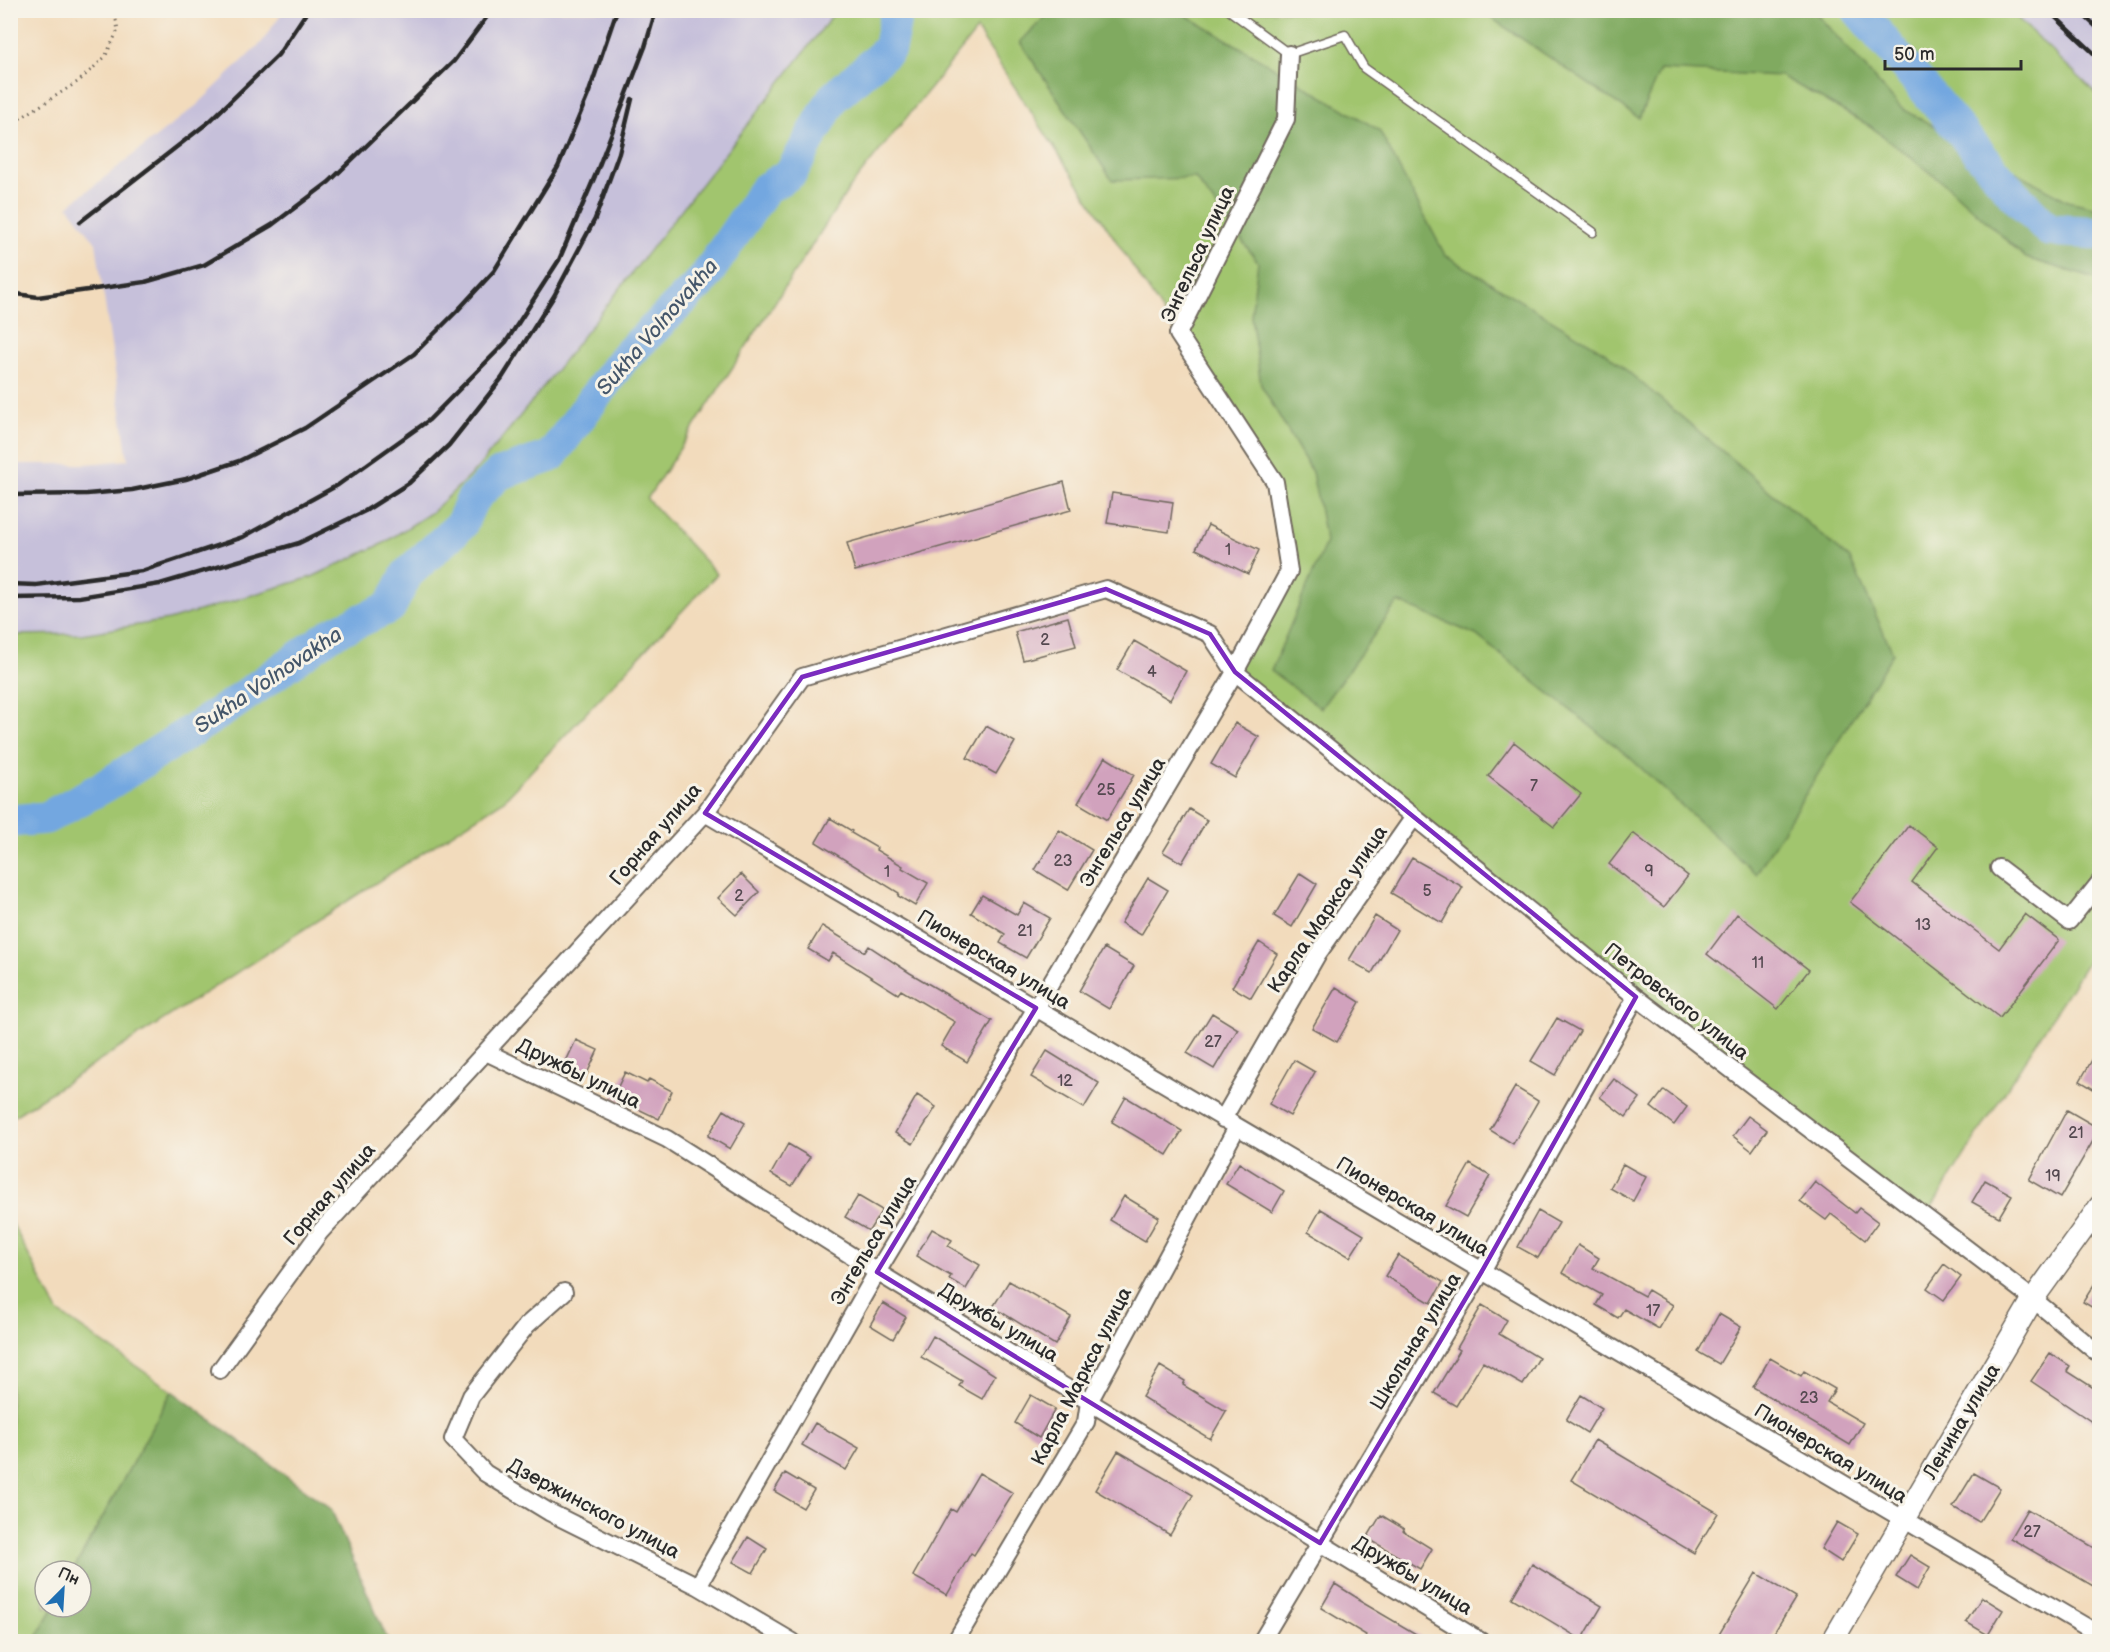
<svg xmlns="http://www.w3.org/2000/svg" width="2110" height="1652" viewBox="0 0 2110 1652" font-family="'Balsamiq Sans',sans-serif">
  <rect width="100%" height="100%" fill="#f7f3e8"/>
  <filter id="ink" filterUnits="userSpaceOnUse"><feTurbulence type="fractalNoise" baseFrequency=".0167" numOctaves="2"/><feDisplacementMap in="SourceGraphic" scale="12" xChannelSelector="R" yChannelSelector="G"/><feConvolveMatrix kernelMatrix="1 2 1 2 8 2 1 2 1" color-interpolation-filters="sRGB"/></filter>
  <filter id="wash" filterUnits="userSpaceOnUse"><feTurbulence type="fractalNoise" baseFrequency=".008" numOctaves="4" result="noise"/><feDisplacementMap in="SourceGraphic" scale="24" xChannelSelector="R" yChannelSelector="G"/><feGaussianBlur stdDeviation="1.35" result="paint"/><feColorMatrix in="noise" values="0 0 0 0 0 0 0 0 0 0 0 0 0 0 0 0 0 1.4 0 .05"/><feComposite in="paint" operator="in"/></filter>
  <g filter="url(#wash)">
    <rect width="100%" height="100%" fill="#f2dbbc"/>
    <path fill="#c6c0da" d="M283 11H836L533 400 476 470 432 512 384 543 312 577 169 620 82 634 11 635 10 464H86L128 460 96 243 68 206 197 105 262 42Z
      M2010 11H2099V96Z"/>
    <path fill="#a1c56e" stroke="#66784c" stroke-width="1.5" d="M836 11H2010L2099 96V943L1925 1218 1235 672 1289 571 1275 482 977 30 848 190 647 499 717 574 503 801 11 1118V635L82 634 169 620 312 577 384 543 432 512 476 470 533 400Z
      M10 1219 58 1312 172 1391 73 1571H45V1607H54L35 1641H11Z"/>
    <path fill="#80aa61" stroke="#566a46" stroke-width="1.5" d="M1051 11H1179L1379 130 1445 255 1606 353 1850 559 1893 653 1756 874 1628 756 1476 635 1398 602 1321 708 1271 671 1326 542 1312 472 1261 385 1251 316 1258 262 1195 178 1112 180 1020 42Z
      M1481 11H1814L1901 108 2068 201 2099 208V280L2026 258 1950 188 1870 126 1781 76 1660 70 1639 118Z
      M172 1391 331 1509 388 1641H35L54 1607H81V1571H73Z"/>
    <g fill="none" stroke-linecap="round" stroke-linejoin="round">
      <path stroke="#73a7e0" stroke-width="33" d="M1858 10 2010 190 2049 230 2100 233
        M10 821 46 818 105 786 233 704 331 634 390 607 407 574 461 525 472 500 499 474 551 456 623 359 703 280 765 189 791 173 833 98 889 49 897 10"/>
    </g>
    <g id="blocks">
      <path fill="#d1a2bd" d="M1064 482 1071 510 855 571 847 543Z
        M1112 493 1173 502 1169 532 1107 523Z
        M1208 525 1259 550 1248 574 1196 549Z
        M1068 617 1076 646 1023 660 1015 632Z
        M1134 641 1186 671 1170 700 1117 670Z
        M1235 723 1259 737 1235 778 1211 764Z
        M986 726 1015 742 996 774 967 758Z
        M1514 742 1581 794 1554 827 1488 776Z
        M1105 757 1134 775 1107 820 1078 803Z
        M1189 809 1207 820 1182 863 1163 852Z
        M830 818 852 831 851 833 877 848 876 850 903 866 902 868 928 883 915 906 898 896 899 893 816 842Z
        M1909 825 1938 847 1912 882 1999 949 2025 914 2059 940 2000 1018 1850 902Z
        M1059 830 1092 850 1068 890 1035 870Z
        M1633 833 1688 876 1664 907 1609 864Z
        M1412 858 1463 887 1442 923 1391 893Z
        M1300 873 1317 884 1292 927 1274 916Z
        M741 874 759 892 737 915 718 898Z
        M1148 878 1168 890 1141 935 1121 923Z
        M982 895 1017 915 1024 903 1050 918 1026 958 1000 943 1005 934 971 913Z
        M1737 914 1809 970 1778 1009 1707 954Z
        M1375 916 1397 930 1372 973 1349 960Z
        M822 926 865 952 869 946 910 973 992 1021 967 1062 941 1046 955 1022 901 990 898 994 833 953 828 961 808 949Z
        M1259 942 1277 954 1251 998 1232 987Z
        M1104 948 1134 966 1109 1009 1079 991Z
        M1336 987 1360 1002 1337 1042 1312 1028Z
        M1212 1013 1238 1029 1214 1069 1187 1053Z
        M1557 1018 1580 1031 1555 1075 1531 1061Z
        M576 1040 598 1050 585 1078 563 1068Z
        M2100 1046V1093L2080 1081Z
        M1047 1051 1099 1083 1084 1108 1031 1077Z
        M1294 1060 1315 1072 1290 1116 1269 1104Z
        M625 1072 647 1083 649 1079 672 1091 659 1119 613 1097Z
        M1614 1079 1640 1098 1626 1117 1600 1097Z
        M1515 1087 1538 1101 1513 1144 1490 1130Z
        M1664 1090 1687 1107 1674 1125 1651 1107Z
        M917 1095 936 1107 913 1144 895 1133Z
        M1126 1097 1182 1131 1167 1155 1112 1122Z
        M724 1110 745 1123 730 1149 708 1136Z
        M2067 1110 2100 1129 2060 1198 2029 1180Z
        M1748 1116 1767 1130 1752 1151 1733 1136Z
        M788 1144 810 1157 792 1186 771 1174Z
        M1239 1163 1284 1191 1272 1212 1226 1184Z
        M1470 1164 1490 1176 1466 1217 1446 1206Z
        M1623 1164 1646 1177 1633 1201 1610 1188Z
        M1985 1180 2012 1195 1999 1217 1972 1202Z
        M1815 1182 1855 1213 1859 1208 1878 1222 1865 1240 1831 1214 1826 1220 1800 1201Z
        M858 1196 882 1210 869 1231 845 1217Z
        M1124 1196 1159 1217 1145 1241 1110 1220Z
        M1321 1209 1364 1235 1350 1257 1308 1232Z
        M1538 1211 1559 1223 1538 1258 1518 1247Z
        M932 1229 952 1240 948 1246 980 1265 966 1289 949 1279 951 1276 916 1256Z
        M1578 1245 1599 1258 1593 1268 1644 1296 1648 1290 1673 1305 1659 1329 1624 1309 1618 1318 1596 1305 1602 1295 1562 1273Z
        M1398 1255 1443 1282 1431 1303 1385 1276Z
        M1944 1264 1961 1277 1944 1300 1927 1288Z
        M2100 1275V1312L2083 1302Z
        M1009 1281 1071 1317 1055 1345 993 1307Z
        M883 1303 906 1317 893 1339 870 1325Z
        M1482 1305 1507 1320 1499 1334 1539 1358 1523 1385 1483 1362 1456 1406 1434 1393 1460 1350 1457 1348Z
        M1719 1314 1741 1327 1719 1364 1698 1352Z
        M933 1336 995 1375 982 1399 959 1386 962 1381 921 1357Z
        M2050 1353 2070 1366 2067 1371 2100 1392V1412L2092 1422 2031 1381Z
        M1770 1358 1801 1376 1804 1371 1835 1389 1827 1402 1863 1423 1850 1445 1753 1387Z
        M1160 1366 1185 1381 1183 1385 1226 1411 1210 1439 1142 1397Z
        M1031 1395 1055 1409 1039 1438 1015 1423Z
        M1581 1395 1602 1408 1587 1433 1566 1420Z
        M815 1423 859 1448 846 1470 802 1445Z
        M1595 1440 1718 1513 1694 1553 1571 1480Z
        M1118 1451 1193 1495 1170 1535 1095 1490Z
        M785 1473 814 1490 803 1508 774 1491Z
        M979 1473 1013 1493 974 1555 971 1553 947 1595 913 1576 951 1509 956 1512Z
        M1974 1473 2000 1488 1979 1522 1953 1507Z
        M2027 1509 2100 1551V1590L2010 1538Z
        M1381 1515 1404 1529 1403 1531 1432 1549 1420 1569 1367 1538Z
        M1837 1522 1858 1534 1841 1562 1821 1549Z
        M748 1537 767 1549 753 1573 733 1562Z
        M1910 1555 1930 1567 1917 1590 1896 1577Z
        M1532 1564 1602 1606 1582 1640 1512 1598Z
        M1756 1573 1796 1597 1769 1641H1715Z
        M1335 1584 1359 1599 1358 1600 1428 1641H1363L1366 1635 1321 1608Z
        M1982 1597 2003 1610 1988 1635 1966 1622Z"/>
    </g>
  </g>
  <g filter="url(#ink)">
    <use href="#blocks" fill-opacity="0" stroke="#71695e" stroke-width="1.5"/>
    <g fill="none" stroke-linecap="round" stroke-linejoin="round">
      <defs>
        <path id="service" d="M1229 10 1289 54 1345 35 1364 68 1593 232"/>
        <path id="minor" d="M705 813 2100 1635
          M1999 868 2069 921 2100 882
          M486 1052 667 1139 877 1272 1482 1642
          M1223 1119 1317 955 1414 817
          M564 1292 527 1325 471 1396 453 1439 485 1473 549 1512 698 1586 793 1642
          M220 1370 320 1232 705 813 802 677 1106 589 1210 634 1235 672 1414 817 1636 997 2033 1299 2100 1355
          M698 1586 877 1272 1036 1008 1235 672 1289 571 1275 482 1178 334 1286 119 1289 54
          M955 1642 1086 1422 1089 1402 1237 1127
          M1261 1642 1482 1271 1636 997"/>
        <path id="tertiary" d="M1832 1642 2033 1299 2100 1206"/>
      </defs>
      <use href="#service" stroke="#71695e" stroke-width="11"/>
      <use href="#minor" stroke="#71695e" stroke-width="20"/>
      <use href="#tertiary" stroke="#71695e" stroke-width="24"/>
      <path stroke="#71695e" stroke-width="3" stroke-dasharray="1.5 4.5" stroke-linecap="butt" d="M10 125 79 81 105 57 118 30 114 10"/>
      <use href="#service" stroke="#fff" stroke-width="8"/>
      <use href="#minor" stroke="#fff" stroke-width="16"/>
      <use href="#tertiary" stroke="#fff" stroke-width="21"/>
      <path stroke="#2b2b2b" stroke-width="4.5" d="M2048 10 2100 59
        M2078 10 2100 30
        M80 222 210 121 278 55 308 10
        M10 293 38 297 145 282 204 265 272 225 329 182 454 61 492 10
        M10 495 87 494 132 490 186 479 239 461 305 428 414 354 457 311 494 271 558 167 588 95 617 10
        M10 584 36 585 142 571 243 537 338 485 429 420 506 342 559 260 595 176 645 47 656 10
        M10 598 79 597 160 584 299 543 365 511 409 483 449 445 502 378 554 296 595 219 619 153 632 99"/>
    </g>
  </g>
  <path fill="none" stroke="#7b2cbf" stroke-width="4.5" stroke-linejoin="round" d="M1106 589 1210 634 1235 672 1636 997 1482 1271 1320 1543 877 1272 1036 1008 705 813 802 677Z"/>
  <g text-anchor="middle" stroke-width="6" stroke-linejoin="round" paint-order="stroke">
    <g font-size="16" fill="#544950">
      <text x="1228" y="555">1</text>
      <text x="1045" y="645">2</text>
      <text x="1152" y="677">4</text>
      <text x="1534" y="791">7</text>
      <text x="1106" y="795">25</text>
      <text x="1063" y="866">23</text>
      <text x="1649" y="876">9</text>
      <text x="887" y="877">1</text>
      <text x="1427" y="896">5</text>
      <text x="739" y="901">2</text>
      <text x="1923" y="930">13</text>
      <text x="1025" y="936">21</text>
      <text x="1758" y="968">11</text>
      <text x="1213" y="1047">27</text>
      <text x="1065" y="1086">12</text>
      <text x="2076" y="1138">21</text>
      <text x="2053" y="1181">19</text>
      <text x="1653" y="1316">17</text>
      <text x="1809" y="1403">23</text>
      <text x="2032" y="1537">27</text>
    </g>
    <g font-size="20" fill="#2b2b2b" stroke="#f7f3e8">
      <text transform="translate(1197 254) rotate(-65)" y="7">Энгельса улица</text>
      <text transform="translate(1122 822) rotate(-59)" y="7">Энгельса улица</text>
      <text transform="translate(655 834) rotate(-49)" y="7">Горная улица</text>
      <text transform="translate(1327 909) rotate(-56)" y="7">Карла Маркса улица</text>
      <text transform="translate(994 959) rotate(31)" y="7">Пионерская улица</text>
      <text transform="translate(1677 1001) rotate(38)" y="7">Петровского улица</text>
      <text transform="translate(579 1073) rotate(26)" y="7">Дружбы улица</text>
      <text transform="translate(329 1194) rotate(-49)" y="7">Горная улица</text>
      <text transform="translate(1413 1206) rotate(31)" y="7">Пионерская улица</text>
      <text transform="translate(873 1240) rotate(-59)" y="7">Энгельса улица</text>
      <text transform="translate(999 1322) rotate(31)" y="7">Дружбы улица</text>
      <text transform="translate(1415 1341) rotate(-59)" y="7">Школьная улица</text>
      <text transform="translate(1081 1376) rotate(-63)" y="7">Карла Маркса улица</text>
      <text transform="translate(1961 1421) rotate(-59)" y="7">Ленина улица</text>
      <text transform="translate(1831 1453) rotate(31)" y="7">Пионерская улица</text>
      <text transform="translate(594 1508) rotate(28)" y="7">Дзержинского улица</text>
      <text transform="translate(1413 1575) rotate(31)" y="7">Дружбы улица</text>
    </g>
    <g font-size="21" font-style="italic" fill="#44566a" stroke="#f7f3e8">
      <text transform="translate(657 327) rotate(-49)" y="7">Sukha Volnovakha</text>
      <text transform="translate(268 680) rotate(-34)" y="7">Sukha Volnovakha</text>
    </g>
  </g>
  <rect width="2110" height="1652" fill="none" stroke="#f7f3e8" stroke-width="36"/>
  <g transform="translate(63 1589) rotate(24)"><circle r="28" fill="#f7f3e8" stroke="#a5a39c" stroke-width="1.5"/>
  <path d="M0-4.5L10 22L0 15L-10 22Z" fill="#1f6fb2"/>
  <text y="-9" font-size="16" font-weight="bold" text-anchor="middle" fill="#2b2b2b">Пн</text>
  </g>
  <path d="M1885 60v9h136v-9" fill="none" stroke="#2b2b2b" stroke-width="3"/>
  <text x="1894" y="60" font-size="18" fill="#2b2b2b" stroke="#f7f3e8" stroke-width="4.5" paint-order="stroke">50 m</text>
</svg>
